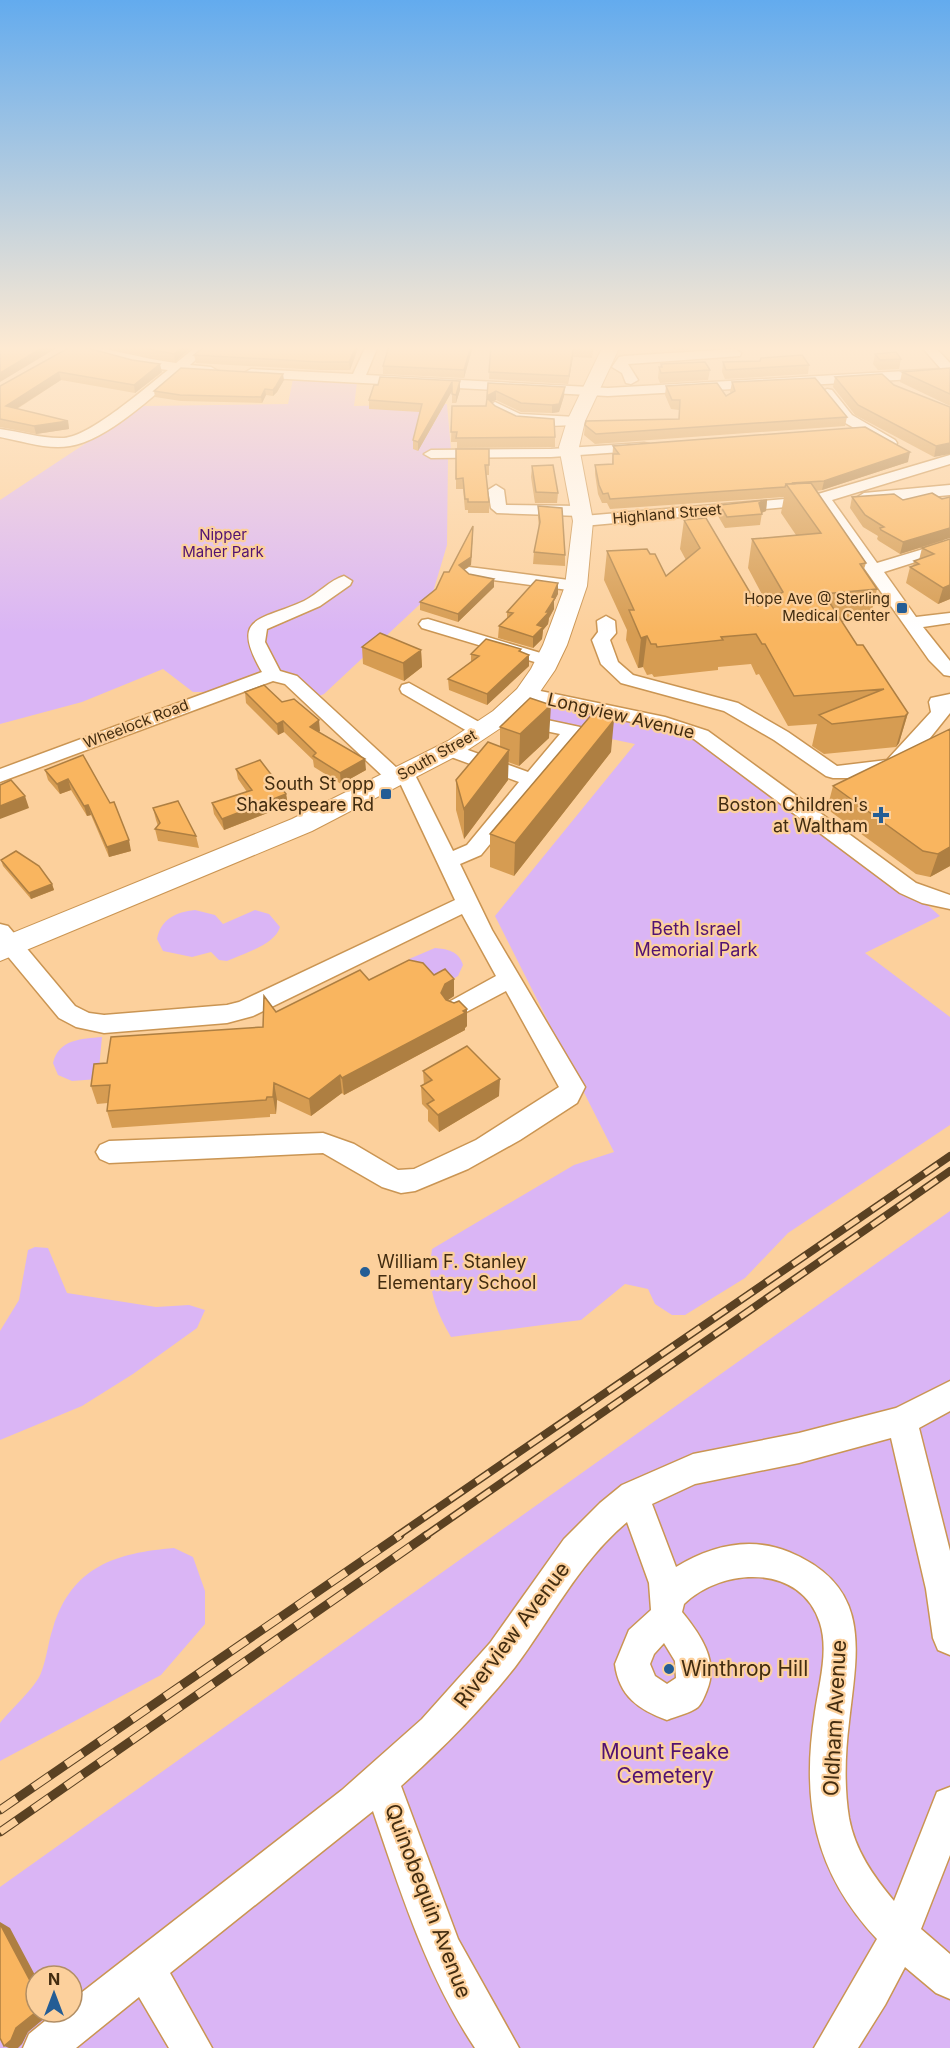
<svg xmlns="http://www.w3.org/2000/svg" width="950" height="2048" viewBox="0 0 950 2048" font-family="Inter,sans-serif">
  <rect width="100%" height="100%" fill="#fcd09c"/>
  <path fill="#dab5f5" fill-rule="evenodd" d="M293 379 357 383 354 406 447 404 451 450 448 458 447 545 433 592 324 694 312 699 287 678 220 692H193L163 669 82 702 0 724V500L142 406 288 404Z
    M526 694 689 729 908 888 940 916 865 953 950 1017V1125L788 1233 745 1278 685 1315H672L655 1304 648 1289 625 1284 581 1320 451 1337C433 1306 427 1286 432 1249L574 1165 614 1152 495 916 635 744 502 716Z
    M195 910 215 915 223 924 255 910 269 914 280 927C275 945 242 954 227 961L219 960 211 952 192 957 163 951 157 939C161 919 176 912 195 910Z
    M435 948C447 949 459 951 463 965L458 976 436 988 409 959Z
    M102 1037 98 1079 72 1081 58 1075 53 1063C59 1039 81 1039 102 1037Z
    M950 1211V2048H0V1887ZM36 1976H72V2012H36Z
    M35 1247 48 1248 67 1293 156 1307 189 1305 205 1310 197 1328 133 1374 82 1406 0 1440V1331L19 1300 28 1250Z
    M174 1548 193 1557 205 1591V1624L161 1675 0 1761V1723C11 1709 35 1688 41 1673 47 1658 48 1642 53 1628 72 1566 116 1553 174 1548Z"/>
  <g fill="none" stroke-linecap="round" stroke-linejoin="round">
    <defs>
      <path id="minor" d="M71 346C106 346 141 359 176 363L197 346H211L190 365 211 367 218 371 211 375 182 372C154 395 106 441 70 446 47 450 22 441 0 437V429C21 432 43 439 64 438 91 436 146 387 168 370L143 367Z
        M366 346H378L366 375 608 388 941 369 921 346H934L950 363V377L608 396 251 377 244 373 251 369 353 374Z
        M735 349 741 353 740 356 628 364 638 380 631 384 626 383 622 373 612 367 619 357 624 356Z
        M827 389 832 390 852 415 895 440 897 443 895 446H885L842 421 820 393Z
        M495 402 520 414 576 417 583 421 576 425C549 426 506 430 488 406Z
        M644 443 649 444 651 447 649 450 551 457 431 458 424 454 431 450 551 449Z
        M950 455V464L832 500 877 563 950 541V551L884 572 916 617 950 613V623L923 627 950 661V676L944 675 929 660 819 504 583 526 575 521 583 516 808 497Z
        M496 485 504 490 506 505 581 506 589 511 581 516 497 513 491 508 488 490Z
        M950 485V495L864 503 856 498 864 493Z
        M469 567 576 581 584 586 576 591 463 576 461 572Z
        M344 576 352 581 350 585 320 606 267 629 265 642 280 671 297 676 398 769H412L453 851 467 845 519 782 443 754 440 750 443 746H457L528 772 560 734 512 724 509 720 512 716 519 714 580 727 583 731 481 855 460 864 492 930 585 1087 577 1103 520 1140 468 1169 415 1191 401 1193 382 1187 323 1153 109 1163 100 1159 96 1152 100 1145 109 1141 323 1133 354 1144 398 1170 414 1169 476 1140 559 1087 506 991 455 1018 447 1015 443 1009 447 1003 496 976 462 914 253 1016 227 1023 104 1033 76 1027 59 1018 0 947V924L8 926 75 1006 89 1013 104 1015 227 1005 239 1002 455 900 400 783 389 782 285 684 273 681 0 782V769L262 672C229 615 261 621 304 601 318 594 330 580 344 576Z
        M606 616 615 621 616 633 610 640 618 662 633 675 738 703 788 732 837 766 887 760 931 712 929 702 931 698 950 694V713L922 748 900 769 853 778H833L826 776 774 740 724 711 621 683 601 664 592 640 598 632 597 621Z
        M428 619 554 657 557 661 548 666 422 628 419 624 422 620Z
        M409 683 488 727 491 731 488 735H474L402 693 400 689 402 685Z
        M526 688 665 717 708 731 916 883 950 895V909L922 903 900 893 694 739 660 728 519 698 517 694Z
        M950 1381V1411L919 1428 950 1551V1655L938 1650 933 1638 926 1589 891 1438 799 1463 695 1484 652 1504 676 1567C711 1546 750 1536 789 1552 873 1587 857 1650 849 1722 845 1754 844 1787 849 1818 855 1850 873 1876 894 1901L937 1792 950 1787V1855L921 1929 950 1954V1999L936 1993 905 1967 885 2005 858 2048H814L877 1939C814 1872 801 1801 815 1712 819 1684 829 1651 820 1623 801 1563 722 1567 684 1604L682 1612C700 1634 719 1661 707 1690 705 1695 702 1703 698 1707 691 1713 676 1716 667 1720 639 1710 619 1696 615 1664L629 1630 651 1610 649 1583 627 1522C580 1561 551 1619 515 1667 481 1710 442 1749 401 1786L458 1939 519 2048H475C427 1976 401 1893 373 1811L170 1973 212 2048H169L139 1997 76 2048H23L29 2034 56 2012H72V2000L342 1790 422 1719 490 1643 564 1539 600 1503 622 1485 693 1454 799 1433 896 1408ZM664 1643 675 1661 676 1678 667 1684 655 1676 650 1664 654 1654Z"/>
      <path id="major" d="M603 346H620L585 421 579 447 593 521 587 586 567 645 555 670 535 699 511 721 466 751 312 831 0 961V938L292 819 448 741 493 711 517 689 531 669 543 645 565 586 573 521 559 447 567 421Z"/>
    </defs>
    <use href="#minor" stroke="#ca9553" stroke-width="3"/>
    <use href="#major" stroke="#ca9553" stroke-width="2"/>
    <use href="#minor" fill="#fff" fill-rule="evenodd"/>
    <use href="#major" fill="#fff" fill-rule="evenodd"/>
    <defs>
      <path id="rail-far1" d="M397 1536 950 1156
        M425 1536 950 1171"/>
      <path id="rail" d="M0 1810 400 1535
        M0 1832 427 1535"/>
    </defs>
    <use href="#rail-far1" stroke="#5a4122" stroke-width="8"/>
    <use href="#rail" stroke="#5a4122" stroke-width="9"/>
    <use href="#rail-far1" stroke="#fcd09c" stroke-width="5" stroke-dasharray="16" stroke-linecap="butt"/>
    <use href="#rail" stroke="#fcd09c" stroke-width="7" stroke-dasharray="20" stroke-linecap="butt"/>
  </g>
  <path fill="#d69c52" d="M72 346 162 372 135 393 61 380 17 409 68 421 69 429 36 434 0 427V386Z
    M94 346H193L175 362Z
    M359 346 350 370H320L196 363 194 355Z
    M380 346H473L464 378 383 374V366L389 346Z
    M491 346H594L592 358 573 357 568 384 489 379Z
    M664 346H689V350H678Z
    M875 354 901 359 899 369 878 370 873 364Z
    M723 362 809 365 808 374 725 379 722 372Z
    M661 364 710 370 708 380 660 383 658 378 659 367H660Z
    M950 368V406L900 382 902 372Z
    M835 377 894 385 950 407 934 457 855 415 833 387Z
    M284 380 277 392 273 396 266 395 262 403 181 401 155 397 154 391Z
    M732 382 847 417 845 426 595 444 584 435 585 425 679 419V410L671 409 665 395 666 386 726 396 731 393 730 392Z
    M488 383 564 396 559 412 552 413 521 412 496 400 491 402 495 406 555 437V447L457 448V442H451L452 406H486Z
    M460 390 456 403H452V391L418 451 413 449V440L420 412 369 409V400Z
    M613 446 908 462 822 490 816 491 866 563 864 569 877 589 870 619 842 622 857 645 908 713 899 743 896 747 824 754 812 746 817 724 788 726 759 674 756 675 751 664 718 667V670L654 677 652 674 647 675 643 667 638 668 626 640 627 630 604 580 607 551 650 554 666 576 686 560 680 549 684 520 758 606 766 602 748 568 752 539 796 535 781 513 784 497 610 509 607 503H602L598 494 595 474V465L612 464Z
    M456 449H489V475H486L489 502V513H468V510H465L463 489H456Z
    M532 466 558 493 557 503H535L531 477Z
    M852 497 903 500 942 499 943 541 900 554 879 541 877 539 878 536 863 527 850 508Z
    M767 500 766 511 762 513 760 525 725 528 718 516 720 505Z
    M538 506 565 555V566L533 564 534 552 539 528 538 517Z
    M473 526 471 565 464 570 469 574 494 579V587L458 622 420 610V602L436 589 449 572Z
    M950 539V599L938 604 906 583 910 567 913 566 914 561 919 560 922 548Z
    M558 594 554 601V609L549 618 548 624 543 630 542 639 533 648 498 638 499 626 507 619V612Z
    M362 647 421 650 422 667 404 681 363 664Z
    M521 649V652L529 655V666L487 705 449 690 448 679 471 663V654Z
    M245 692 282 702 320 731 319 732 366 770 341 784 314 767 313 760 284 732 278 735 246 703Z
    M500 727 549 738 519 766 508 762V780L464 839 456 810V780L500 747Z
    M950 729V866L930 877 916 874 827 809 833 786Z
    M611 752 514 876 490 867V834Z
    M83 755 131 851 109 857 91 815 87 816 71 790 60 794 48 780 45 770Z
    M236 769 286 794 288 805 224 830 214 814 212 803 247 792 238 779Z
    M153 808 196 836 199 848 158 841 155 829 158 826 156 820Z
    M1 860 52 884 54 890 31 899 3 866Z
    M434 975 454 979V996L448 1000 467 1009V1026L465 1028V1030L344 1095 342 1093 311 1116 277 1100 276 1114H270V1117L112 1128 107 1111 108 1103 97 1104 91 1086 107 1063 263 1027 276 1012 369 980Z
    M423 1071 499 1096 439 1132 428 1121V1110L422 1104 421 1086 424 1085Z"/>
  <path fill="#ae7f42" d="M45 346H60L0 382V373Z
    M183 346H193L175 362 174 354Z
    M356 346H362H359L350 370 349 362Z
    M471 346H473L464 378V370Z
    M573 350V357L568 384 569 376Z
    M160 364 162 372 135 393 134 385Z
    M59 372 61 380 8 414 6 406Z
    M283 374 284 380 277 392 273 396V390Z
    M460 381V390L456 403V395Z
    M452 382V391L418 451V442Z
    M565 387 564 396 559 412 552 413V405Z
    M265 389 266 395 262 403 261 397Z
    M496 391V400L487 404V396Z
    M68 421 69 429 36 434 34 426Z
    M950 443V454L934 457 936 446Z
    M910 452 908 462 822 490 824 481Z
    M767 500 766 511 758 514 759 503Z
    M473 526 471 565 459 573V565Z
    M950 528V538L900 554 903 542Z
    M494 579V587L458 622V614Z
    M558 583V594L554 601V609L549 618 548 624 543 630 542 639 533 648V637L537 625 546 612Z
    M950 585V599L938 604 943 588Z
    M647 636 643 667 638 668 641 638Z
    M421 650 422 667 404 681 403 663Z
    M529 655V666L487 705V694Z
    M551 705 549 738 519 766 520 734Z
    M908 713 899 743 896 747 905 716Z
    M319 720 320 731 311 737 310 727Z
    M614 720 611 752 514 876 515 843Z
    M283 721 284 732 278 735 277 724Z
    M509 750 508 780 464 839V809Z
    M365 759 366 770 341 784 340 773Z
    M68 779 71 790 60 794 57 784Z
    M286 794 288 805 224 830 222 819Z
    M25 796 29 808 0 819V806Z
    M88 805 91 815 87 816 84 806Z
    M129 840 131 851 109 857 107 847Z
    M950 847V866L930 877 938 854Z
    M52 884 54 890 31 899 29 893Z
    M454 979V996L445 1002 441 993 445 984Z
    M467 1009V1026L465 1028V1030L344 1095 342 1078Z
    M340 1075 342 1093 311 1116 309 1099Z
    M500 1079 499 1096 439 1132 438 1115Z
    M274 1083 277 1100 276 1114 273 1097Z
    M0 1922 10 1928 36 1977V1992L0 1924Z
    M36 2012H52L28 2032 22 2044 18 2048H9L4 2046 16 2028Z"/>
  <path fill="#f9b55f" stroke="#ae7f42" stroke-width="1.5" d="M0 346H45L0 373Z
    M72 346H80L132 360 160 364 134 385 59 372 6 406 68 421 34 426 0 419V386Z
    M133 346H183L174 354Z
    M205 346H356L349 362H320L194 355Z
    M389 346H471L464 370 383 366Z
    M491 346H593L592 351 573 350 569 376 489 372Z
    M896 352 901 359 880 360 875 354Z
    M802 355 809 365 726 370 723 362 760 361 761 358Z
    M705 362 710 370 661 373 659 367H662L661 364Z
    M181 368 283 374 276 386 273 390 265 389 261 397 180 395 154 391Z
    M950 368V394L902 372Z
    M882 374 894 385 950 407V443L936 446 858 405 835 377Z
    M380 377 460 381 456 395 452 394V382L418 442 413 440 422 404 369 400 374 385H378Z
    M815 378 847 417 596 434 585 425 586 421 679 419 680 400H672L666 386 717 383 726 396 735 391 732 382Z
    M488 383 565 387 559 404 552 405 521 403 496 391 487 396Z
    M487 398 495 406 516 416 554 419 555 437 456 438 457 432H451L452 406H486Z
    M865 427 910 452 824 481 793 483 794 484H786L785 487 610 499 608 493 603 494 599 485 595 465 613 464V454H619L613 446Z
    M456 449H489V465H485L489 502H468V499H465L463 478 456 479Z
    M553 465 558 493 536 492 532 466Z
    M811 483 866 563 860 564 877 589 824 594 857 645H863L908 713 905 716 832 724 819 715 884 689 794 696 765 644H762L756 634 721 637 723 640 657 647 656 644H651L647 636 641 638 629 610H634L607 551 647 549 650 554H655L666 576 700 548 684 520 706 518 758 606 783 592 752 539 821 533 786 484Z
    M932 493 942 499 950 497V528L903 542 881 530 880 528 884 527 865 515 852 497 894 494 903 500Z
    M767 500 759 503 762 514 727 517 720 505Z
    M538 506 562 508 565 555 534 552 540 522Z
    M473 526 471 557 459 565 469 574 494 579 458 614 420 602 436 589 444 572H449Z
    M950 539V585L943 588 910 567 919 564 914 561 934 554 922 548Z
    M536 580 558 583 552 597 555 598 546 612H549L537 625 543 627 533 637 499 626 513 613 507 612Z
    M380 633 421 650 403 663 362 647Z
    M486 639 521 649 519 651 529 655 487 694 448 679 479 656 471 654Z
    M264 685 282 702 294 699 319 720 310 727 365 759 340 773 313 756 316 753 283 721 277 724 245 692Z
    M530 698 551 705 520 734 500 727Z
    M593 713 614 720 515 843 490 834Z
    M950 729V847L938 854 923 851 833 786Z
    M488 742 509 750 464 809 456 780Z
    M83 755 110 803 114 802 129 840 107 847 88 805 84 806 68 779 57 784 45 770Z
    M260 760 286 794 222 819 212 803 252 790 236 769Z
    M11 780 25 796 0 806V785Z
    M178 801 196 836 155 829 160 823 153 808Z
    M16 851 39 866 52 884 29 893 1 860Z
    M409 960 423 963 434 975 445 969 454 979 445 984 441 993 446 1000 454 1003 459 1001 467 1009 463 1011 465 1013 342 1078 340 1075 309 1099 274 1083 273 1097H267L266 1100 107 1111 110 1085 91 1086 94 1064 107 1063 111 1037 263 1027 264 996 276 1012 360 970 369 980Z
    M467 1046 500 1079 438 1115 427 1104 434 1100 421 1086 432 1080 423 1071Z
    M0 1924 36 1992V2012L16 2028 11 2040 4 2046 0 2038Z"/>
  <linearGradient id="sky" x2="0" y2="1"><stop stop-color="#63abee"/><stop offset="0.55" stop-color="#feead2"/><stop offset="1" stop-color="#feead2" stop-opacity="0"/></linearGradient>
  <rect width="950" height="633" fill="url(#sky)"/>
  <g fill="#245d95" stroke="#fcd09c" stroke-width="2">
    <rect x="896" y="602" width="12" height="12" rx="3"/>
    <rect x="380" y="788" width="12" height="12" rx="3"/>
    <path d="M878 806h6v6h6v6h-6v6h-6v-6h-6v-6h6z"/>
    <circle cx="365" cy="1272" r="6"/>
    <circle cx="669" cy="1669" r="6"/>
  </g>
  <g text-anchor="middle" stroke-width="4.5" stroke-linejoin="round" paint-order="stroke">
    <g font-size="15" fill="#422c10" stroke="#fcd09c">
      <text transform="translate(667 514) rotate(-5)" y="5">Highland Street</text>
      <text transform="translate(136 724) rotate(-21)" y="5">Wheelock Road</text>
      <text transform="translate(437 755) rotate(-29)" y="5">South Street</text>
    </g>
    <g font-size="15" fill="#511272" stroke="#fcd09c">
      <text x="223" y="540">Nipper<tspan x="223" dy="17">Maher Park</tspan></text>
    </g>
    <g font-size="15" fill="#422c10" stroke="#fcd09c" text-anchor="end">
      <text x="890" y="604">Hope Ave @ Sterling<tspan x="890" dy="17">Medical Center</tspan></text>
    </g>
    <g font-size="18" fill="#422c10" stroke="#fcd09c">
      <text transform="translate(621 716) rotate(13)" y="6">Longview Avenue</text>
    </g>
    <g font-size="18" fill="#422c10" stroke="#fcd09c" text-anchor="end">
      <text x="374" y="790">South St opp<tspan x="374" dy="21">Shakespeare Rd</tspan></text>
      <text x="868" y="811">Boston Children's<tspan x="868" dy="21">at Waltham</tspan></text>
      <text x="377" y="1268" text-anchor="start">William F. Stanley<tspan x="377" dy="21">Elementary School</tspan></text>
    </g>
    <g font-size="18" fill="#511272" stroke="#fcd09c">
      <text x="696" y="935">Beth Israel<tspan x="696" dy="21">Memorial Park</tspan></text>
    </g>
    <g font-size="21" fill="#422c10" stroke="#fcd09c">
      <text transform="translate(512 1635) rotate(-53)" y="7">Riverview Avenue</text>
      <text transform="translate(835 1718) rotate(-87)" y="7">Oldham Avenue</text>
      <text transform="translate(428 1901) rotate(69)" y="7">Quinobequin Avenue</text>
    </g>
    <g font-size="21" fill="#422c10" stroke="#fcd09c" text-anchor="start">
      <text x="681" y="1676">Winthrop Hill</text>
    </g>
    <g font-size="21" fill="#511272" stroke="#fcd09c">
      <text x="665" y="1759">Mount Feake<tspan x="665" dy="24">Cemetery</tspan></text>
    </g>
  </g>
  <g transform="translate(54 1994)"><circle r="28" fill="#fcd09c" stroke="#b28e64" stroke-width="1.5"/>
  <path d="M0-4.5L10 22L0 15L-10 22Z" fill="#245d95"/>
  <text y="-9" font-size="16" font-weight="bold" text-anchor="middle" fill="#422c10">N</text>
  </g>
</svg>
